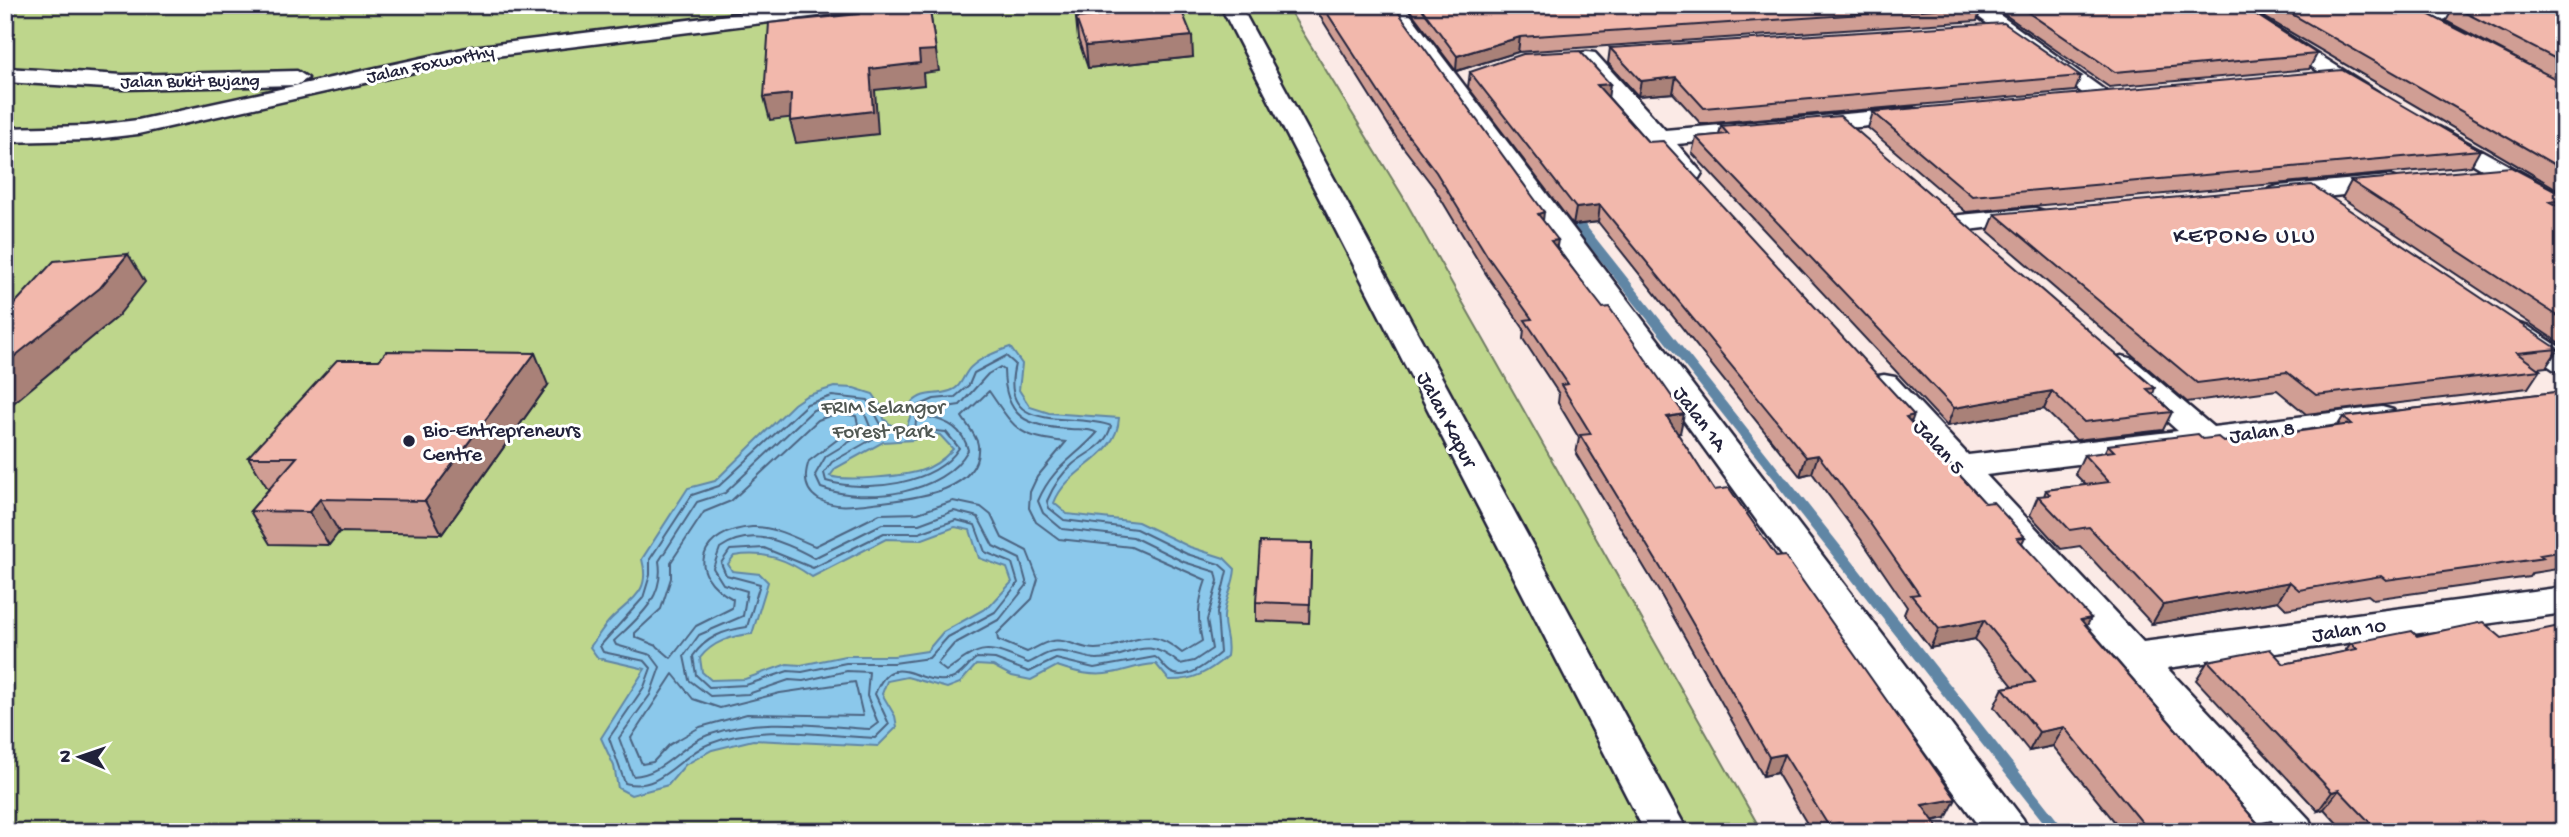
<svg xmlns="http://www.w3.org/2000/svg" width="2569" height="837" viewBox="0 0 2569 837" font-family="'Gochi Hand',sans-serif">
  <rect width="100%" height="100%" fill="#fbeae6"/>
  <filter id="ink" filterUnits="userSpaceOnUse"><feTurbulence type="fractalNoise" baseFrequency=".0143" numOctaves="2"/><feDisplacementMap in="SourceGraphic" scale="14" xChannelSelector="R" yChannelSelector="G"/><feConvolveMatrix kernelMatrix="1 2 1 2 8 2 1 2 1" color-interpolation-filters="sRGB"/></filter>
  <g filter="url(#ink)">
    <path fill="#bed68c" stroke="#707c64" stroke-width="2" d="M5 5H1286L1402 195 1762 832H5Z"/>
    <path fill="#8bc8eb" stroke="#6186a5" stroke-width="2" fill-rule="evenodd" d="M1010 347 1022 364 1019 390 1030 407 1049 413 1119 418C1117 459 1067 467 1054 503L1067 514 1138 522 1190 547 1224 558 1235 569C1234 586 1224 601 1224 617 1223 631 1230 638 1227 656 1209 672 1193 681 1169 680L1156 664C1137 665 1129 670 1112 673 1093 677 1075 672 1057 666L1031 680 1012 676 993 666 976 665 960 683 947 688 907 677 887 681 882 694 895 716 897 727 878 746 753 740 712 750 685 765 668 785 631 795 618 788 614 766 601 738 645 669 598 658 590 647C597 638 603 627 611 619 631 599 651 593 642 559L688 488 715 481 794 404 806 396 834 387 854 388 873 394 881 406 884 419 891 425 907 426 911 414 910 404C927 389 933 397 950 391 962 388 963 374 971 367 982 357 996 352 1010 347ZM930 433 940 435 953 449C944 459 934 467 920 471 903 476 846 482 830 476L836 468 883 442 913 440ZM955 527 970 530 979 558 1007 568 1012 582 990 606 943 632 927 651 894 656H845L801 665 787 664 745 679 711 680 702 672 700 658C712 642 733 635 752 634L768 582 760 574 732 571 728 564 734 556C765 551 787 559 812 577L886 539 920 540Z"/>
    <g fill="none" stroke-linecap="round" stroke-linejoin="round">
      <path stroke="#4c6481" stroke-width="2" d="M1006 356 1015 364C997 437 1073 411 1111 426 1106 447 1087 452 1073 464 1061 474 1053 487 1047 501L1049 508 1064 520 1136 529 1187 554 1219 564 1227 571 1217 613 1220 653C1209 662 1188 681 1172 673 1165 670 1162 661 1155 657L1094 668 1056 659 1029 672 995 659 977 658C968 663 962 676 951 679 919 688 894 646 875 694L889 724 875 738C821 736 761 723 709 744 680 755 660 793 625 783L609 738 644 687 651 668 645 661 603 652 600 646 643 598 650 575V559L692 495 719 486 807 404 832 396 868 400 885 432 832 462 824 473 826 481C866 493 935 485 959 448L946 432 915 429 918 406 934 399 955 397 969 385 974 373Z
        M1000 367 1004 370C1005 417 1026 427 1070 429 1079 430 1089 428 1097 433 1074 459 1053 466 1038 501L1043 513 1062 529 1133 537 1184 562 1216 572 1218 581 1207 620 1212 649 1194 661 1180 664C1141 632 1134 659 1097 659 1084 659 1067 649 1053 652 1045 653 1036 660 1028 663 986 645 983 644 946 671L937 664 954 644 1000 619 1027 585 1020 559 993 546 978 517 954 511 919 524H882L814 558C785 542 751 526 720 548L713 568 723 584 747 591 743 616 699 635 684 656 689 680 710 696 748 694 789 680 803 681 847 671 869 672 867 696 878 723 870 729C816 726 760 716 708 735 680 745 665 774 633 776L619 738 650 695 660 667 651 655 616 645 614 641C638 618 665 598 659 561L697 502 725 493 813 410 836 403 862 407 871 429 826 456 815 475 821 488C866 504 943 495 968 450 963 429 948 421 928 417L927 410 960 405 988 374Z
        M989 391C1016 430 1016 436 1066 442L1037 477 1030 492 1029 508 1036 522 1059 539 1131 547 1206 580C1198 602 1197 618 1202 641L1182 653C1145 621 1131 648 1095 649 1081 649 1065 638 1052 641 1044 642 1034 649 1027 652L998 640 997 634 1032 599 1038 579 1027 551 1002 538 991 515 981 507 953 501 918 513 880 514 815 546C795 538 774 526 752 527 701 531 683 572 733 599L732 608 696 626 671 658 657 646 635 637V633L661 609 671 578V562L704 512 731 501 818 420 838 413 856 416 858 424 809 461C804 475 804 490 818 499 837 510 862 504 882 502 915 498 982 491 978 445 977 436 967 425 962 417Z
        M956 520 975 525 985 552 1012 563 1018 583 995 612 948 637 929 658 894 663H846L802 672 788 671 746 685 709 687 696 675 693 656C706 637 725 630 747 627L760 584 726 575 721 563 730 550 764 548 813 568 884 533H919Z
        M673 674 693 699 720 708 780 693 855 682 863 716 747 714 700 727 669 745 653 762 642 764 631 738Z"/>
      <path stroke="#6186a5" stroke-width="10" d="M1571 215 1785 485"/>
      <path stroke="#6186a5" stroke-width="12" d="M1783 483 2059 832"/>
      <defs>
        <path id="street" d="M807 5H868L858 11 472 59 138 134 87 140 5 142V128L87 126 138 120 472 47Z
          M1220 5H1240L1688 832H1645Z
          M1382 5H1403L2023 819 2029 832H1983Z
          M1962 5H1986L2114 97 2111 102H2095Z
          M2215 5H2240L2378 92 2375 97H2359Z
          M2457 5H2504L2494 11 2417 24 2407 18 2410 14Z
          M1587 52 1595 53 1665 130 1912 108 1920 110 1924 115 1920 120 1912 122 1677 144 1702 173 1699 178H1681L1579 63 1576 58 1579 53Z
          M5 68 123 75 297 71 308 78 297 85 123 89 5 82Z
          M2439 127 2564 196V215L2555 212 2431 139 2427 134 2431 129Z
          M2390 176 2399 179 2403 184 2399 189 2278 202 2269 199 2265 194 2269 189 2278 186Z
          M2035 208 2044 211 2048 216 2044 221 1960 231 1951 229 1947 223 1951 217 1960 215Z
          M2519 324 2529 327 2564 350V372L2553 369 2509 339 2504 333 2509 327Z
          M2122 356 2133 359 2213 427 2382 407 2393 410 2398 417 2393 424 2382 427 1986 475 2143 642 2564 587V613L2167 668 2309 819 2315 832H2267L1869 384 1873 377 1884 375 1895 377 1968 455 2178 431 2111 371 2107 365 2111 359Z"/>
      </defs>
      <use href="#street" stroke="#22223b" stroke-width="5"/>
      <use href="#street" fill="#fff" fill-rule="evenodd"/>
    </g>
    <path fill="#d09e94" stroke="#22223b" stroke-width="2" d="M1092 5H1175L1193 57 1088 68 1078 39 1076 18 1098 16Z
      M1313 5H1393L1543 221 1557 249 1680 433H1677L1714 490 1946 818 1933 821 1941 832H1812L1777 773 1763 776 1661 595 1576 454 1579 438 1558 403 1559 394 1523 339 1524 329 1486 274 1435 189 1397 139Z
      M1406 5H1981L1982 6 1977 21 1518 52 1456 71Z
      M1991 5H2241L2317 54 2309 69 2109 87Z
      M2244 5H2410L2551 77 2446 21 2454 7 2564 5V193Z
      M1610 48 2081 76 2075 91 1701 124 1673 93 1638 96 1608 63Z
      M1470 72 1608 97 1648 142 1911 422 1985 503 2025 537 2022 543 2087 626 2258 824 2280 832H2123L2053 746 2029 751 1994 707 2003 688 2013 686 1975 639 1930 648 1904 614 1907 607 1860 538 1812 473 1800 476 1598 222 1573 225 1468 87Z
      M1873 112 2480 150 2471 166 1966 212 1868 128Z
      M1721 126 2155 388 2153 394 2172 412 2163 430 2076 440 2044 409 1947 426 1692 153 1696 137 1719 135Z
      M2351 181 2564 195V346L2342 198Z
      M1995 214 2558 349 2546 367 2538 368 2540 370 2528 388 2306 414 2277 390 2187 402 1988 231Z
      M548 385 442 534 339 532 329 545 270 544 250 511 269 489H268L248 457Z
      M2564 391V568L2532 573 2529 577 2373 599 2368 595 2286 609 2278 601 2152 624 2080 546 2061 549 2030 515 2038 496H2044L2046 490 2086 485 2075 474 2084 455 2104 453 2108 445 2203 439 2224 442 2338 425 2343 417Z
      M1312 543 1309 623 1256 621V602Z
      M2351 643 2564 832H2345L2324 809 2318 811 2196 680 2208 661 2284 664 2344 652Z"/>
    <path fill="#a98178" stroke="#22223b" stroke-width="2" d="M929 5 939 71 923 73 924 85 875 90 878 134 796 143 790 121 870 69Z
      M2423 5H2440L2421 8Z
      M1192 36 1193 57 1088 68 1086 46Z
      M1520 37 1518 52 1456 71 1457 56Z
      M1676 77 1673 93 1638 96 1641 81Z
      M1610 84 1608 99 1597 85Z
      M791 94 797 117 770 120 764 97Z
      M1600 205 1598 222 1573 225 1576 208Z
      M1544 212 1542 230 1538 214Z
      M1558 240 1555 257 1551 241Z
      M128 254 145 282 118 316 5 410V364Z
      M535 353 548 385 442 534 425 501Z
      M2052 391 2044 409 1947 426 1954 408Z
      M1684 414 1680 433 1662 435 1667 417Z
      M1914 415 1907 434 1906 417Z
      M1818 455 1812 473 1800 476 1806 457Z
      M320 499 339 532 329 545 309 512Z
      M2290 582 2278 601 2152 624 2163 605Z
      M2091 618 2081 637V620Z
      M1984 620 1975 639 1930 648 1939 629Z
      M2064 727 2053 746 2029 751 2039 732Z
      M1784 754 1777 773 1763 776 1769 757Z
      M2339 790 2324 809 2318 811 2332 792Z
      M1956 799 1946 818 1913 824 1922 805Z
      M1839 823 1836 832H1825L1828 825Z"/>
    <path fill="#f2b8ac" stroke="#22223b" stroke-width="2" d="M859 5H929L936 50 919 51 920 63 870 69 873 111 790 121 791 94 764 97 769 23 859 14Z
      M1102 5H1175L1178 9H1181L1192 36 1086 46 1076 18 1107 15Z
      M1322 5H1393L1544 212 1538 214 1558 240 1551 241 1603 308 1609 307 1684 414 1667 417 1714 490 1729 488 1777 557 1785 556 1956 799 1922 805 1941 832H1845L1839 823 1828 825 1784 754 1769 757 1665 575 1580 435 1591 434 1561 385 1568 384 1525 320 1532 319 1488 257 1436 172 1398 122Z
      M1419 5H1981L1982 6 1520 37 1457 56Z
      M2017 5H2241L2317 54 2115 72Z
      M2276 5H2410L2564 83V170Z
      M2463 5H2564V63L2454 7Z
      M2004 23 2081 76 1704 108 1676 77 1641 81 1610 48Z
      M1580 51 1610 84 1597 85 1648 142 1663 141 1914 415 1906 417 1985 503 1993 502 2025 537 2017 538 2091 618 2081 620 2258 824 2271 821 2280 832H2150L2064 727 2039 732 2003 688 2035 682 1984 620 1939 629 1911 595 1919 594 1867 519 1818 455 1806 457 1600 205 1576 208 1470 72 1523 54Z
      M2342 70 2480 150 1972 196 1873 112Z
      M1840 116 2155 388 2147 389 2172 412 2084 422 2052 391 1954 408 1696 137 1728 134 1721 126Z
      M2511 167 2564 195V200L2550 202 2563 209 2558 210 2564 213V320L2351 181Z
      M2312 185 2558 349 2517 353 2540 370 2316 395 2287 372 2197 383 1995 214Z
      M128 254 100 288 5 364V314L54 261Z
      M387 351 535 353 425 501 320 499 309 512 250 511 297 457H248L337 360H379Z
      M2564 391V551L2540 555 2544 558 2386 580 2381 576 2299 590 2290 582 2163 605 2089 527 2070 530 2038 496 2050 495 2046 490 2109 482 2084 455 2114 451 2108 445 2198 434 2203 439 2218 437 2224 442 2351 424 2343 417Z
      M1260 542 1312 543 1310 604 1256 602Z
      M2483 622 2502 638 2564 625V832H2379L2339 790 2332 792 2208 661 2270 649 2284 664 2357 649 2351 643 2412 631 2417 636Z"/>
  </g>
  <circle fill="#22223b" stroke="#fff" stroke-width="2.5" cx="409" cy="441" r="7"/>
  <g text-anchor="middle" stroke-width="6" stroke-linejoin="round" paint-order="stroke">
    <g font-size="18" fill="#22223b" stroke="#fff">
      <text transform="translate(430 63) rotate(-12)" y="6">Jalan Foxworthy</text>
      <text transform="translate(190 80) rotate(-1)" y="6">Jalan Bukit Bujang</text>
    </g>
    <g font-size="21" fill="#515853" stroke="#fff">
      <text x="883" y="413">FRIM Selangor<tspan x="883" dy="24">Forest Park</tspan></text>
    </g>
    <g font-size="21" fill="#22223b" stroke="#fff">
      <text transform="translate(1701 418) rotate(53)" y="7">Jalan 1A</text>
      <text transform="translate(1448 419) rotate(62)" y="7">Jalan Kapur</text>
      <text transform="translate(2262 431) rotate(-7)" y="7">Jalan 8</text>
      <text transform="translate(1940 446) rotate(48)" y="7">Jalan 5</text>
      <text transform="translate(2349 629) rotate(-8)" y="7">Jalan 10</text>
    </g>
    <g font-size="21" fill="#22223b" stroke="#fff" text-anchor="start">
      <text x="423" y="436">Bio-Entrepreneurs<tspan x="423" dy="24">Centre</tspan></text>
    </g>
    <g font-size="23" letter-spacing="2" fill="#22223b" stroke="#fff">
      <text x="2245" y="242">KEPONG ULU</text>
    </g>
  </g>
  <rect width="2569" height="837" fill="none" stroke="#fff" stroke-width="28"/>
  <rect x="14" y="14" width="2541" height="809" fill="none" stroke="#22223b" stroke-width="2.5" filter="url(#ink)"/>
  <g transform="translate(80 757) rotate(272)" stroke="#ffffff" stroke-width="5" paint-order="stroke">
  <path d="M0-5L12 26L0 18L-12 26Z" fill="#22223b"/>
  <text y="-10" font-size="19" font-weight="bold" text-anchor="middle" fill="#22223b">N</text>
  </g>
</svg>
